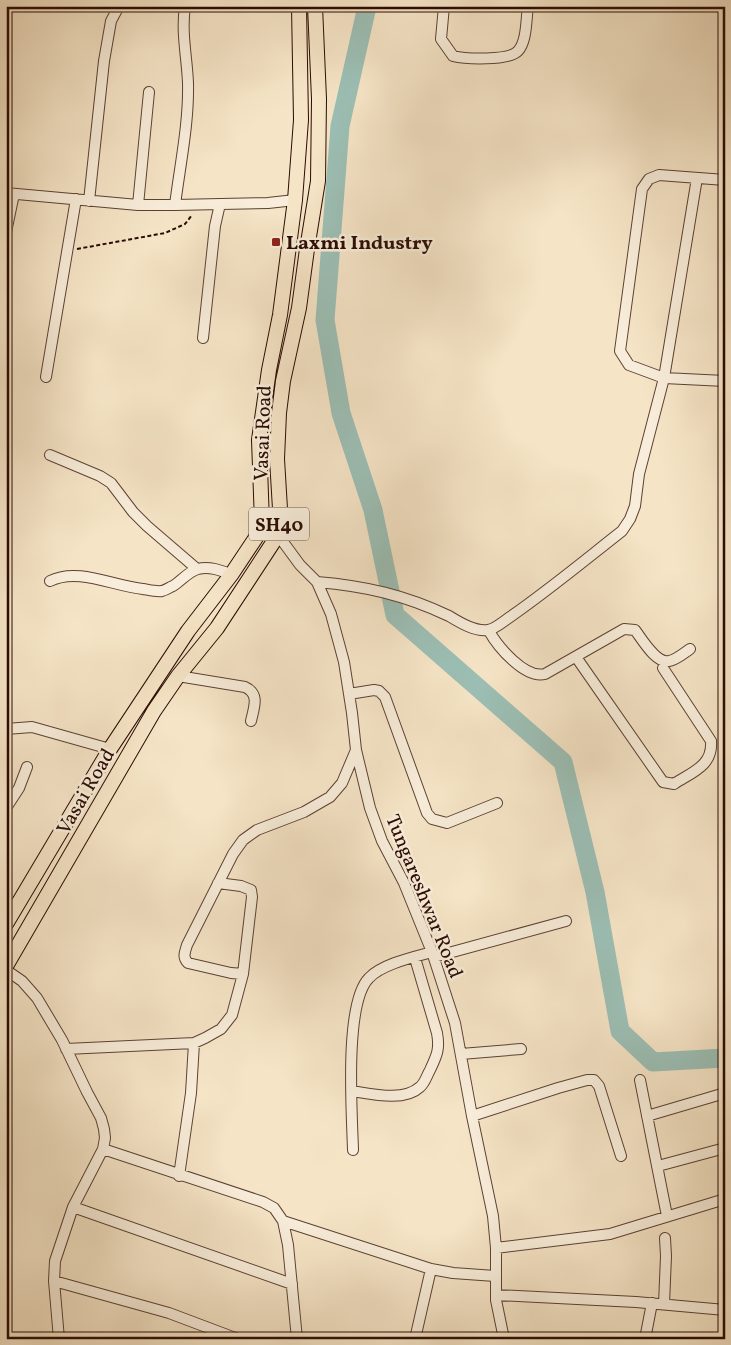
<svg xmlns="http://www.w3.org/2000/svg" width="731" height="1345" viewBox="0 0 731 1345" font-family="Vollkorn,serif">
  <rect width="100%" height="100%" fill="#f5e4c6"/>
  <filter id="stains"><feTurbulence type="fractalNoise" baseFrequency=".004" numOctaves="4"/><feColorMatrix values="0 0 0 0 .2 0 0 0 0 .09 0 0 0 0 .02 0 0 0 .5 -.17"/></filter>
  <radialGradient id="worn" r=".72"><stop offset=".6" stop-color="#630" stop-opacity="0"/><stop offset="1" stop-color="#630" stop-opacity=".3"/></radialGradient>
  <g fill="none" stroke-linecap="round" stroke-linejoin="round">
    <path stroke="#9cbfb5" stroke-width="19" d="M366 6V11L340 126 325 320 341 413 373 510 395 615 563 762 595 892 620 1031 653 1062 725 1058"/>
    <defs>
      <path id="minor" d="M185 6C181 33 187 57 188 83 189 123 180 165 175 205L268 203 295 200
        M444 6 441 39 453 56C465 59 509 61 518 51 527 41 526 20 528 6
        M725 180 659 175 649 179 642 189 620 351 629 365 664 378 725 381
        M6 193 138 205H175
        M89 201 104 61 111 21 119 6
        M138 205 149 92
        M6 232 14 194
        M203 338 215 226 220 204
        M46 377 76 199
        M50 455 100 476 111 483 133 512 147 526 197 569
        M262 520 278 535 300 565 317 582 331 614 344 662 352 713 356 750 370 808 382 841 404 883 432 952 455 1023 472 1116 493 1216 496 1248V1300L504 1339
        M50 581C78 567 113 586 143 589 149 590 157 592 162 591 166 590 170 587 173 586 181 581 189 571 198 569 208 566 222 570 231 575
        M317 582C365 586 405 595 449 616 459 622 475 632 488 630 495 629 504 621 510 617 549 590 585 560 622 531L630 519 635 506 639 474 664 378 697 178
        M489 631C498 647 525 679 545 674L624 629 635 630C642 639 656 664 669 661 676 660 684 653 690 649
        M576 657 663 782 674 784C692 772 713 766 711 741L663 668
        M178 676 245 687C260 694 254 707 251 721
        M349 694 374 690 379 691 385 697 427 813 432 819 447 823 497 803
        M6 729 32 727 110 749
        M6 808 19 788 27 767
        M218 883 241 886 251 890 252 897 243 974
        M434 957 566 921
        M6 970 22 981 37 998 62 1040 87 1092 101 1118 104 1129 105 1138 103 1149 73 1207 55 1261 54 1281 59 1339
        M66 1049 194 1043 205 1038 221 1029 232 1015 243 974 231 973 188 963C182 957 185 952 187 945L233 854 243 840 257 830 304 812 330 797 342 783 356 750
        M461 1054 521 1049
        M640 1080 667 1216
        M352 1091C372 1094 404 1102 420 1087 425 1083 427 1075 430 1070 437 1055 440 1049 437 1033L415 958
        M472 1116 558 1088 587 1080H594L599 1086 621 1156
        M647 1116 725 1093
        M103 1149 263 1202 274 1208 283 1221 288 1245 297 1339
        M353 1150C352 1113 344 1003 369 978 382 964 414 957 432 952
        M658 1166 725 1148
        M179 1176 191 1093 194 1043
        M73 1207 292 1284
        M283 1221 431 1269 453 1273 495 1276
        M496 1248 610 1234 725 1199
        M54 1281 169 1313 238 1339
        M496 1295 636 1302 725 1310
        M664 1304 666 1256 665 1238
        M415 1339 431 1269
        M645 1339 652 1303"/>
      <path id="major" d="M6 924 110 749 188 631 231 575 257 536 262 522 259 440 269 370 280 315 295 200 301 120 299 6
        M6 966 154 711 178 676 217 628 278 535 280 509 277 459 279 413 283 381 299 308 307 249 318 181 319 99 315 6"/>
    </defs>
    <use href="#minor" stroke="#5d4133" stroke-width="12"/>
    <use href="#major" stroke="#2a0b02" stroke-width="16"/>
    <path stroke="#2a0b02" stroke-width="2" stroke-dasharray="4 2.5" stroke-linecap="butt" d="M77 249 165 233 185 224 192 215"/>
    <use href="#minor" stroke="#f8edda" stroke-width="10"/>
    <use href="#major" stroke="#f5e4c6" stroke-width="14"/>
  </g>
  <rect fill="#8f2418" stroke="#f8edda" stroke-width="2" x="271" y="237" width="10" height="10" rx="2.5"/>
  <g text-anchor="middle" stroke-width="5" stroke-linejoin="round" paint-order="stroke">
    <rect fill="#f8edda" stroke="#684f43" stroke-width="1" x="249" y="507.5" width="60" height="33" rx="4"/>
    <g font-size="19" font-weight="bold" fill="#2a0b02">
      <text x="279" y="531">SH40</text>
    </g>
    <g font-size="20" font-weight="bold" fill="#2a0b02" stroke="#f8edda" text-anchor="start">
      <text x="286" y="249">Laxmi Industry</text>
    </g>
    <g font-size="20" fill="#2a0b02" stroke="#f8edda">
      <text transform="translate(262 433) rotate(-88)" y="7">Vasai Road</text>
      <text transform="translate(85 791) rotate(-60)" y="7">Vasai Road</text>
      <text transform="translate(425 896) rotate(68)" y="7">Tungareshwar Road</text>
    </g>
  </g>
  <rect width="731" height="1345" fill="none" stroke="#f5e4c6" stroke-width="25"/>
  <rect x="8" y="8" width="716" height="1330" fill="none" stroke="#2a0b02" stroke-width="2.5"/>
  <rect x="12" y="12" width="706" height="1320" fill="none" stroke="#2a0b02"/>
  <rect width="100%" height="100%" filter="url(#stains)"/>
  <rect width="100%" height="100%" fill="url(#worn)"/>
</svg>
